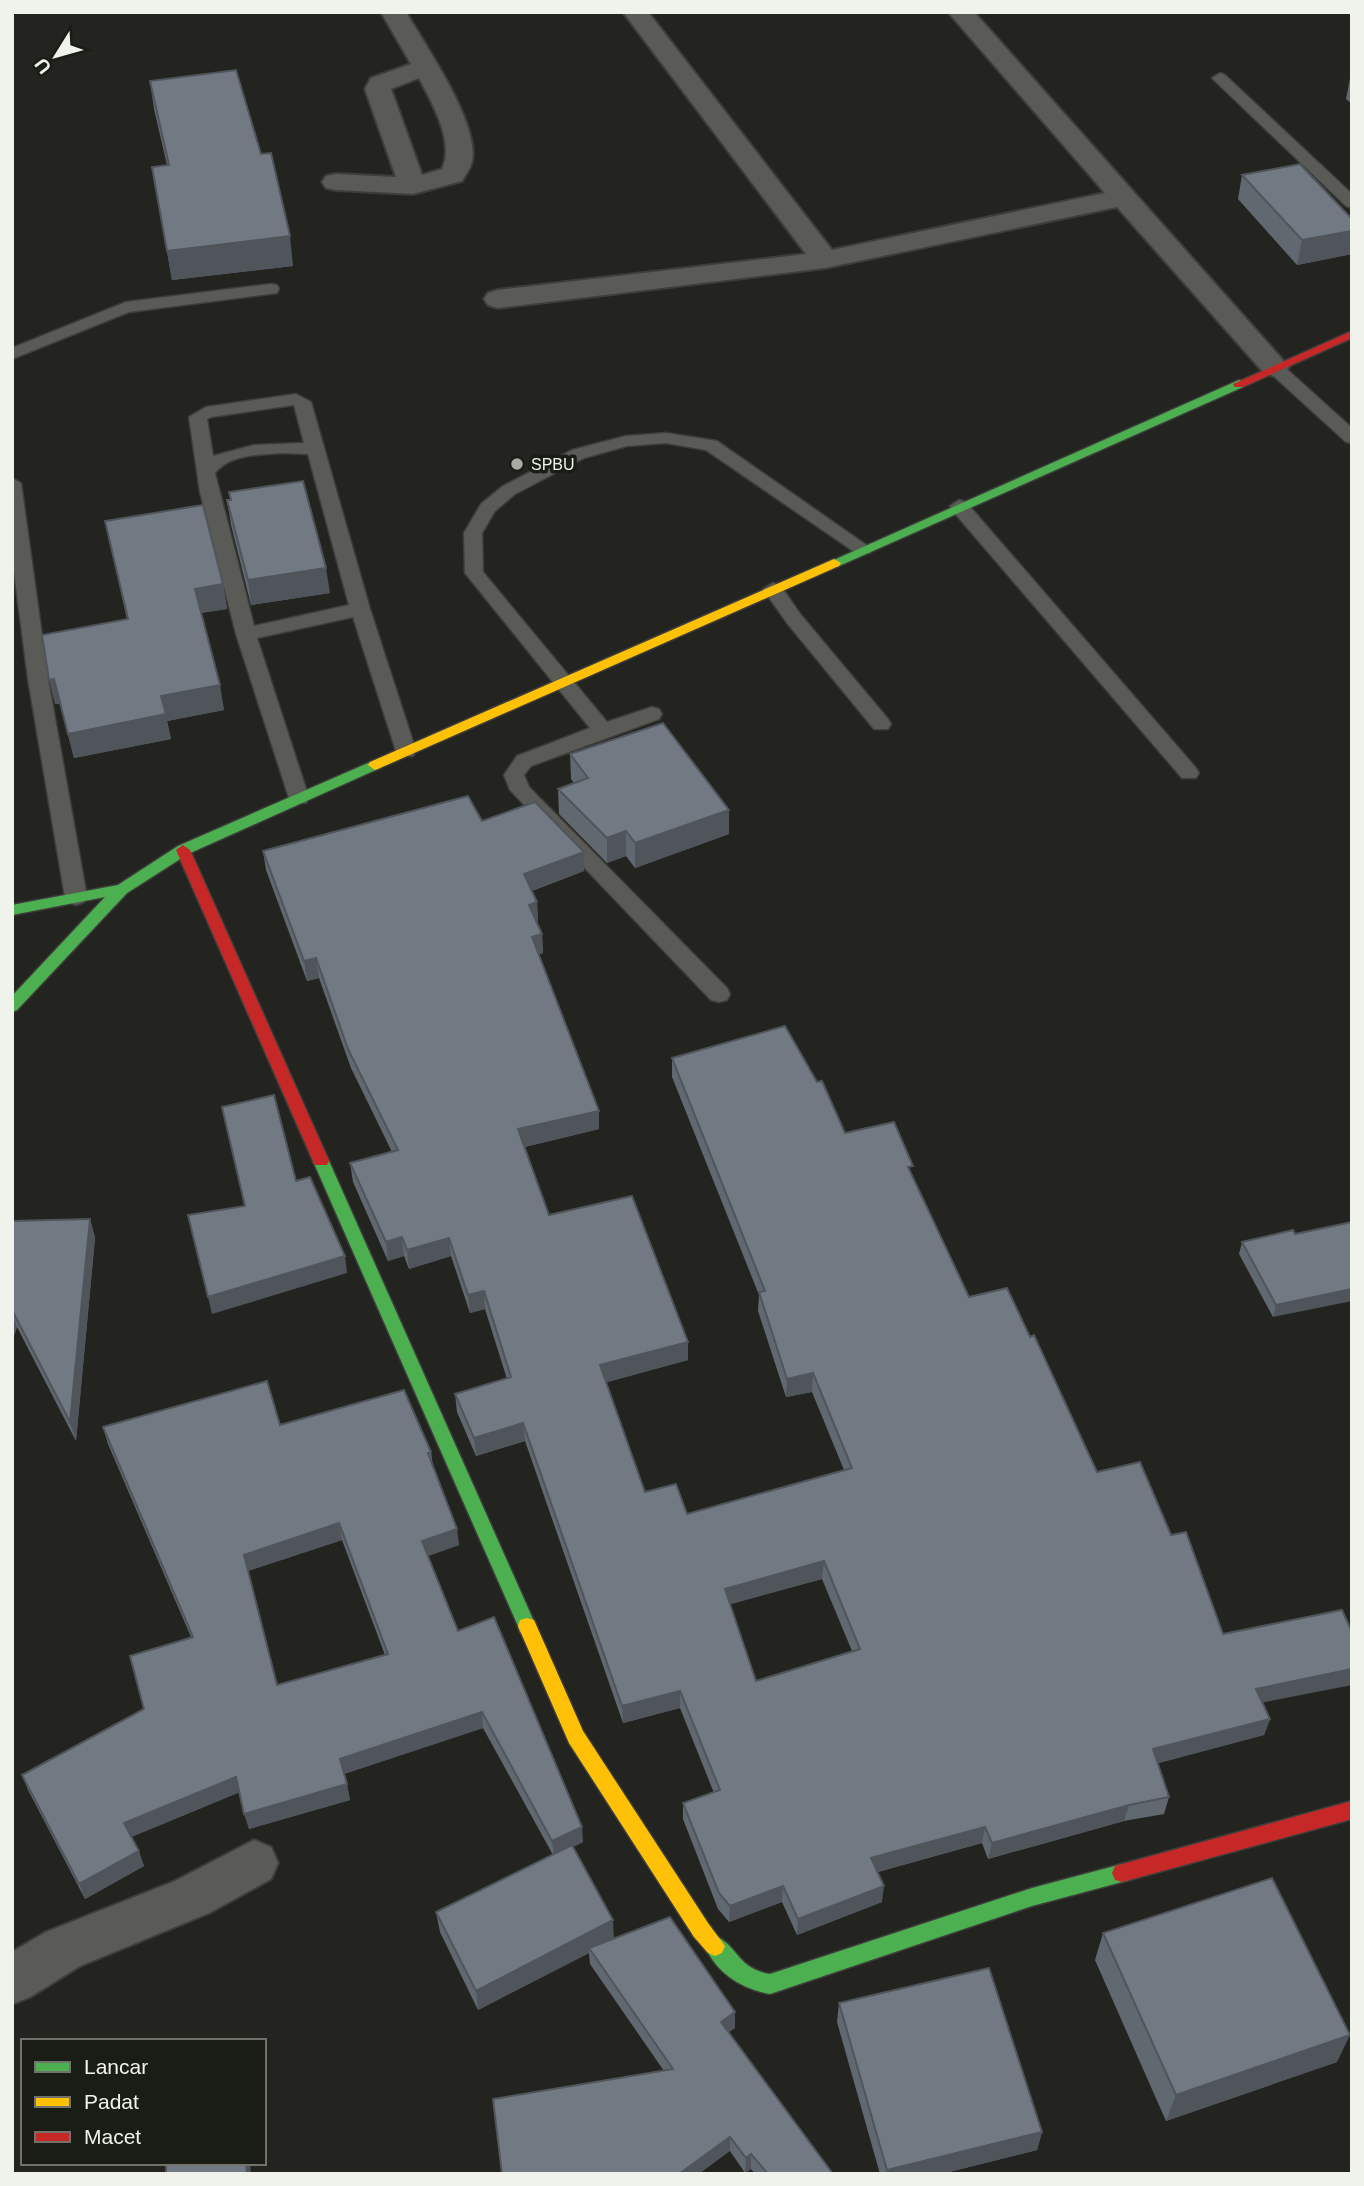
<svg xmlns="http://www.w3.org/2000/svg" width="1364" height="2186" viewBox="0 0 1364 2186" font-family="Helvetica,sans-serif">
  <rect width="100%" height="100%" fill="#232420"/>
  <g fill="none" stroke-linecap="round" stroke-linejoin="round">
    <defs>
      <path id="lane" d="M1220 73 1225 75 1352 194V208L1346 206 1215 81 1212 78Z
        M271 284 277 285 279 289 277 293 129 312 12 359V348L126 302Z
        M1274 362 1280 363 1352 428V443L1346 442 1268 371 1265 367 1268 363Z
        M296 394 311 402 370 609 416 751 413 756H399L396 751 353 617 257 638 309 798 306 803H292L289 798 236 634 200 492 189 417 206 407ZM294 405 304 443 254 445 213 456 207 419 211 417ZM281 453 308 454 349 605 254 626 215 473C230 454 259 455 281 453Z
        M666 433 717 441 872 549 870 553H856L706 450 666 443 627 446 584 458 515 494 495 511 482 533 483 572 607 722 652 707 659 709 662 714 659 719 531 766 524 775 529 787 727 988 730 994 727 1000 719 1002 711 1000 510 790 504 775 517 756 590 728 465 573 464 533 481 504 503 486 572 450 626 436Z
        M12 478 21 483 48 679 87 897 84 902 76 905 68 902 65 897 28 679 12 556Z
        M959 500 966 502 1196 768 1199 773 1196 778H1182L952 510 950 506Z
        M773 583 780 585 801 615 888 719 891 724 888 729H874L787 623 763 589Z"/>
      <path id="street" d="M381 12H406C425 45 480 124 472 161 471 168 465 175 462 181L413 194 336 190 326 188 322 182 326 176 336 174 396 177 365 89 371 78 411 64ZM419 78C432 103 455 142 442 169L422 175 391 89Z
        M623 12H648L832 250 1105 193 948 12H974L1289 367 1284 373 1274 376 1264 373 1117 207 825 268 498 308 488 305 484 299 488 293 498 290 806 254Z
        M254 1840 271 1847 278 1863 271 1879 209 1913 80 1966 30 1997 12 2004V1952L46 1932 175 1881Z"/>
      <path id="fast" d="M1239 380 1243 381V387L839 566 834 567 827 563Z
        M375 760 382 765 380 768 188 854 127 893 17 1010 12 1012V996L105 897 12 915V905L118 885 178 846Z
        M321 1155 327 1157 329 1161 536 1626 534 1632 527 1634 520 1632 518 1626 313 1161 315 1157Z
        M1122 1864 1129 1866 1132 1873 1129 1880 1122 1882 1032 1906 770 1994C742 1989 716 1973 705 1946L708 1939 715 1936C738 1945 737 1969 770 1974L1032 1888Z"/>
      <path id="slow" d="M834 559 841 563 839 566 380 768 375 770 368 765 370 762Z
        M527 1618 534 1620 583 1731 708 1923 725 1946 722 1953 715 1956 708 1953 694 1937 569 1743 518 1626 520 1620Z"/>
      <path id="jam" d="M1352 331V338L1243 387H1235L1233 384Z
        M183 845 190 850 329 1161 327 1165H315L313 1161 176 850Z
        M1352 1801V1819L1122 1882 1115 1880 1112 1873 1115 1866 1122 1864Z"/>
    </defs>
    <use href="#lane" stroke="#3d3e3b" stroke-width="3"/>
    <use href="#street" stroke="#3d3e3b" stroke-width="4"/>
    <use href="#fast" stroke="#3d3e3b" stroke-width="3"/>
    <use href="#slow" stroke="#3d3e3b" stroke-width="3"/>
    <use href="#jam" stroke="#3d3e3b" stroke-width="3"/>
    <use href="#lane" fill="#5a5b57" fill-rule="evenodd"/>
    <use href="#street" fill="#5a5b57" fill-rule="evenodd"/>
    <use href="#fast" fill="#4caf50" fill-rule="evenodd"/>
    <use href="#slow" fill="#ffc107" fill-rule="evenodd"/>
    <use href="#jam" fill="#c62828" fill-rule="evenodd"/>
  </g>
  <path fill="#616970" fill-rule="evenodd" d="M1352 68V104L1346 99Z
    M150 81 261 154 293 266 172 280 152 167 167 165 154 109Z
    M1242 175 1352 219V254L1297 265 1238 199Z
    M229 492 330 593 251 605 231 525 227 500H231Z
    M105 521 223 584 227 609 201 613 224 710 167 721 171 739 74 758 60 704H55L127 619Z
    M570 754 729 834 635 868 626 856 607 863 559 814 558 789 574 783 571 779Z
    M482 821 584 852V871L532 891 537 902 538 922H537L542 934 543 953 538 955 599 1129 525 1147 549 1215 688 1342V1360L606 1382 645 1492 687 1514 844 1470 812 1392 786 1397 758 1311 759 1295 672 1077V1058L845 1133 912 1175 969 1297 1030 1337 1097 1472 1171 1535 1223 1634 1262 1703 1270 1719 1264 1735 1158 1763 1169 1797 1164 1814 1124 1821 988 1859 982 1843 878 1872 882 1902 797 1935 782 1902 729 1922 718 1909 683 1819V1803L714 1793 680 1708 623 1723 525 1441 476 1456 457 1412 455 1394 507 1379 485 1309 470 1313 451 1256 409 1269 404 1256 388 1261 353 1182 350 1163 392 1152 351 1068 319 978 307 981 266 870 263 851ZM822 1579 852 1651 756 1681 730 1604Z
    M90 1219 95 1238 76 1441 17 1327 12 1341V1221Z
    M1352 1222 1273 1317 1239 1254 1242 1242 1295 1234Z
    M280 1425 431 1452 433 1466 459 1545 428 1556 458 1631 583 1842 573 1847 614 1939 735 2028 729 2032 833 2174H755L751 2169 745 2173 730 2151 664 2071 590 1964 589 1953 478 2010 440 1932 436 1912 553 1855 483 1728 344 1774 350 1800 249 1829 240 1792 131 1837 144 1866 85 1899 28 1790 22 1775 144 1709 191 1637 108 1444 103 1427ZM342 1540 385 1655 277 1685 248 1571Z
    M1103 1933 1337 2062 1166 2121 1095 1960Z
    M839 2003 1042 2132 1037 2150 941 2174H880L837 2022Z"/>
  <path fill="#4f555b" d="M1352 231V254L1297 265 1302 240Z
    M290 236 293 266 172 280 167 251Z
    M326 568 330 593 251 605 248 580Z
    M223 584 227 609 199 613 195 589Z
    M54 679 60 704H55L49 680Z
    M220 685 224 710 167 721 171 739 74 758 68 734 161 696Z
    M729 810V834L635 868V843Z
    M626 831V856L607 863V838Z
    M584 852V871L525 893 524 874Z
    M537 902 538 922 530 924 529 905Z
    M542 934 543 953 533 957 532 937Z
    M316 958 319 978 307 981 304 961Z
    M599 1111V1129L520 1148 518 1129Z
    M90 1219 95 1238 76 1441 70 1422Z
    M402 1237 404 1256 388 1261 386 1242Z
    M449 1238 451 1256 409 1269 407 1250Z
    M345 1256 347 1273 212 1314 208 1297Z
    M1352 1289V1301L1273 1317 1276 1305Z
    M484 1291 485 1309 470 1313 468 1295Z
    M12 1311 17 1327 12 1341Z
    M688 1342V1360L601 1384 600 1365Z
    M813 1373 812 1392 786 1397 787 1379Z
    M523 1423 525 1441 476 1456 474 1438Z
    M339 1523 342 1540 248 1571 244 1555Z
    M457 1529 459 1545 425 1557 422 1541Z
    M824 1561 822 1579 724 1606 725 1589Z
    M1352 1669V1685L1250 1705 1256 1689Z
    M680 1691V1708L623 1723 622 1706Z
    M482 1712 483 1728 343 1774 340 1759Z
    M1270 1719 1264 1735 1148 1766 1153 1749Z
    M236 1777 240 1792 129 1838 124 1823Z
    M347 1784 350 1800 249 1829 244 1814Z
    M1129 1805 1124 1821 988 1859 992 1843Z
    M582 1827 583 1842 554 1856 552 1841Z
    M985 1827 982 1843 869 1874 871 1858Z
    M139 1851 144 1866 85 1899 79 1884Z
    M783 1886 782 1902 729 1922 730 1906Z
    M884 1886 882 1902 797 1935 798 1919Z
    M613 1920 614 1940 589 1948V1953L478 2010 476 1991Z
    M735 2012V2028L721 2037V2022Z
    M1350 2035 1337 2062 1166 2121 1176 2095Z
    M1042 2132 1037 2150 941 2174H886L887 2170Z
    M730 2137V2151L699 2174H679Z
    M751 2154V2169L745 2173 746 2158Z
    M246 2163H250L251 2174H247Z"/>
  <path fill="#717a82" stroke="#4f555b" stroke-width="2" fill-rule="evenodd" d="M236 70 261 154 271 153 290 236 167 251 152 167 169 165 150 81Z
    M1300 164 1352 219V231L1302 240 1242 175Z
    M303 481 326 568 248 580 227 500H231L229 492Z
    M203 505 223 584 195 589 220 685 161 696 166 714 68 734 54 679 49 680 42 635 128 619 105 521Z
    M663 723 729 810 635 843 626 831 607 838 558 789 588 778 570 754Z
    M468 796 482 821 535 802 584 852 524 874 537 902 529 905 542 934 532 937 599 1111 518 1129 549 1215 632 1196 688 1342 600 1365 645 1492 676 1484 687 1514 852 1468 813 1373 787 1379 759 1292 765 1291 672 1058 785 1026 817 1082 822 1081 845 1133 894 1122 913 1166 908 1167 969 1297 1007 1288 1030 1337 1034 1335 1097 1472 1140 1462 1171 1535 1186 1532 1223 1634 1342 1610 1352 1632V1669L1256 1689 1270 1719 1153 1749 1169 1797 1129 1805 992 1843 985 1827 871 1858 884 1886 798 1919 783 1886 730 1906 719 1893 683 1803 720 1790 680 1691 622 1706 523 1423 474 1438 455 1394 511 1377 484 1291 468 1295 449 1238 407 1250 402 1237 386 1242 350 1163 398 1150 348 1049 316 958 304 961 263 851ZM824 1561 860 1649 756 1681 725 1589Z
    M274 1095 296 1181 310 1177 345 1256 208 1297 188 1215 245 1206 222 1107Z
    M90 1219 70 1422 12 1310V1221Z
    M1352 1222V1289L1276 1305 1242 1242 1293 1230 1295 1234Z
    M267 1381 280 1425 404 1390 431 1452 428 1453 457 1529 422 1541 458 1631 494 1617 582 1827 552 1841 482 1712 340 1759 347 1784 244 1814 236 1777 124 1823 139 1851 79 1884 22 1775 144 1709 130 1656 193 1637 103 1427ZM339 1523 388 1654 277 1685 244 1555Z
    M572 1845 613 1920 476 1991 436 1912Z
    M1272 1878 1350 2035 1176 2095 1103 1933Z
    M670 1917 735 2012 721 2022 833 2174H768L751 2154 746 2158 730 2137 679 2174H502L493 2099 673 2069 589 1948Z
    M989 1968 1042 2132 887 2170 839 2003Z
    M166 2163H246L247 2174H166Z"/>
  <circle fill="#a8aaa5" stroke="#1a1d15" stroke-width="2.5" cx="517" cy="464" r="7"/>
  <g text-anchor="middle" stroke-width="7" stroke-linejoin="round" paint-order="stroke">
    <g font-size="16" fill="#f0f2ec" stroke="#1a1d15" text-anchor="start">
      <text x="531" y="470">SPBU</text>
    </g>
  </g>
  <rect width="1364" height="2186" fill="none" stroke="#f0f2ec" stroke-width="28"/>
  <rect x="21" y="2039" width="245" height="126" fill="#1a1d15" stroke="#70726b" stroke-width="2"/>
  <rect x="35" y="2062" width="35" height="10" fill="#4caf50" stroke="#70726b" stroke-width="2"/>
  <text x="84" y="2074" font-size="21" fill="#f0f2ec">Lancar</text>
  <rect x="35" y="2097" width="35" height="10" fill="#ffc107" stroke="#70726b" stroke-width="2"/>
  <text x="84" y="2109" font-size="21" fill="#f0f2ec">Padat</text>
  <rect x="35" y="2132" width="35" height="10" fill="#c62828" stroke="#70726b" stroke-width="2"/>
  <text x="84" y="2144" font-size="21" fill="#f0f2ec">Macet</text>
  <g transform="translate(56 56) rotate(233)" stroke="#1a1d15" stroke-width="5" paint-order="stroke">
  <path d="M0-5L12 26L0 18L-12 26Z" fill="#f0f2ec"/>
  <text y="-10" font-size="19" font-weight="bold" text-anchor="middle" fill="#f0f2ec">U</text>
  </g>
</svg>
